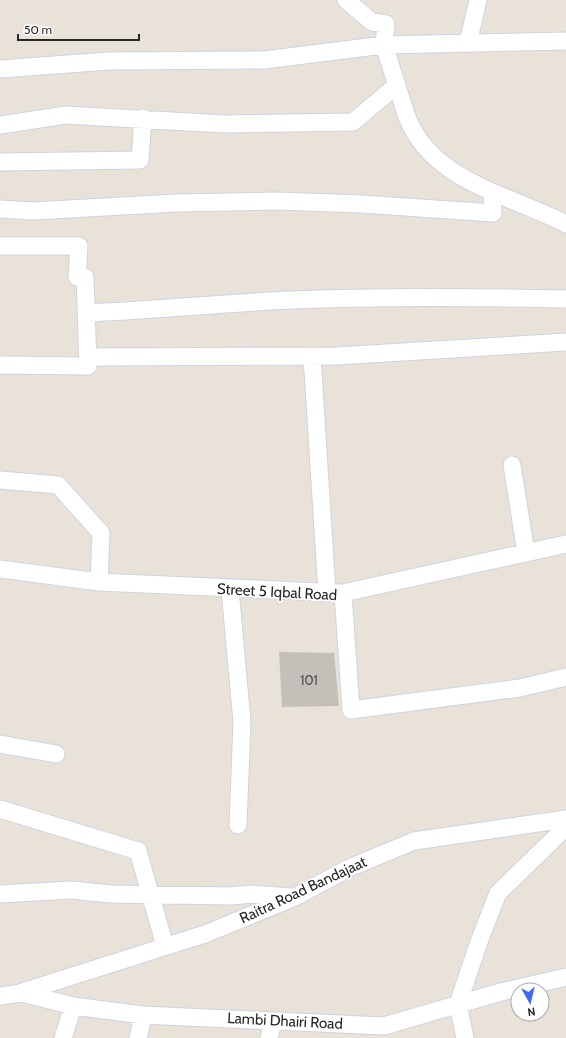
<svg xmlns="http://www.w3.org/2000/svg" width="566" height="1038" viewBox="0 0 566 1038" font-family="Cabin,sans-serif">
  <rect width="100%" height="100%" fill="#e9e2d9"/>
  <path fill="#c4bfb9" d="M279 652 334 653 339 706 282 707Z"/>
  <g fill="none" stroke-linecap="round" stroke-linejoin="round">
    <defs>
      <path id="minor" d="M346 0 372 22 386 24 384 45 407 117C432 182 511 195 566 224
        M468 43 478 0
        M0 69 109 61 264 60 384 45 566 41
        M0 125 66 115 224 124 353 122 397 85
        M0 162 140 160 143 118
        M0 209 33 211 176 203 276 201 362 204 493 213 492 192
        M0 246H79L77 277H85L88 366 0 365
        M86 313C155 310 223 303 291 300 383 296 474 297 566 299
        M312 356 327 592
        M88 357 337 356 566 342
        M512 465 526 553
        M0 480 58 485 101 533 99 582
        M0 569 99 582 343 593 351 710 520 688 566 677
        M230 589 242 722 238 825
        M343 593 566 544
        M0 744 56 754
        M0 809 138 851 165 946
        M0 894 71 890 111 894 231 896 251 894 291 897
        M22 992 205 934 295 897 349 868 414 841 566 819
        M0 996 22 993 73 1006 143 1015 384 1026 501 992 566 977
        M63 1038 73 1006
        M138 1038 143 1015
        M269 1038 273 1021
        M465 1038 458 1004 480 939 498 893 566 827"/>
    </defs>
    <use href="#minor" stroke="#cfd3e0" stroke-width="19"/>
    <use href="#minor" stroke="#fff" stroke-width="17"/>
  </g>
  <g text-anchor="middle" stroke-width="3.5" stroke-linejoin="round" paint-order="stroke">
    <g font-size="13" fill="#4e4d4c">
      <text x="309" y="685">101</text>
    </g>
    <g font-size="15" fill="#272727" stroke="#fff">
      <text transform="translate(277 592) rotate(3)" y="5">Street 5 Iqbal Road</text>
      <text transform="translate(303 890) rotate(-25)" y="5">Raitra Road Bandajaat</text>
      <text transform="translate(285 1021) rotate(3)" y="5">Lambi Dhairi Road</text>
    </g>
  </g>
  <g transform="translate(530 1002) rotate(172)"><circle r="19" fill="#ffffff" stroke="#a9a9a9"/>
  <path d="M0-3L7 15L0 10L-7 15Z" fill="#406aef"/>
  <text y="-6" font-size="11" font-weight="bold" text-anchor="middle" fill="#272727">N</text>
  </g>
  <path d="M18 34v6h121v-6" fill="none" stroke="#272727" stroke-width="2"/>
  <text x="24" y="34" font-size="12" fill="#272727" stroke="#ffffff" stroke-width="3" paint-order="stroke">50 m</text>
</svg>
